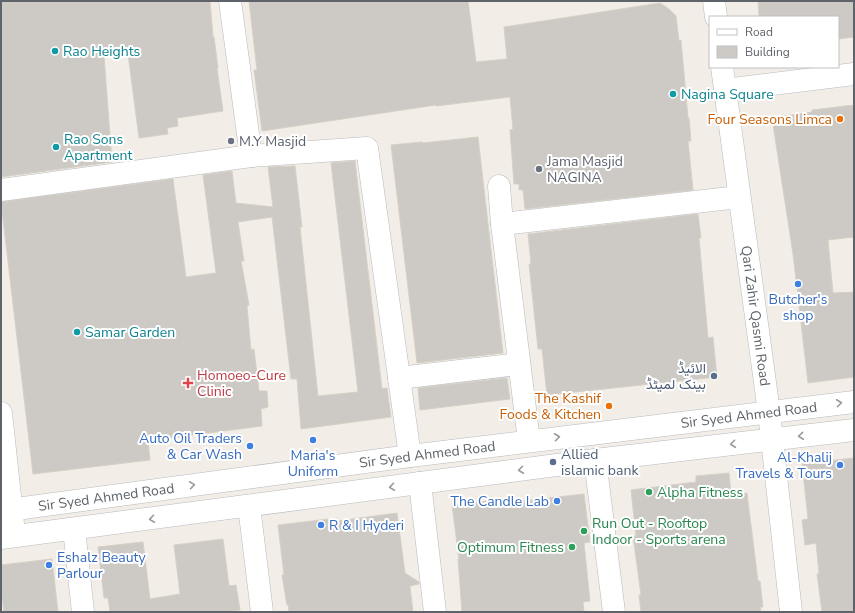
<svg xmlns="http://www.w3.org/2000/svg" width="855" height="613" viewBox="0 0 855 613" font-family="'Nunito Sans',Vazirmatn,sans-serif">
  <rect width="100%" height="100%" fill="#f2eee7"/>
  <path fill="#cdc9c4" stroke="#d7d0c4" d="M1 1H210L213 37H214L218 68H217L223 111 177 118 178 126 167 128 168 134 139 138 128 54 104 56 112 162 1 177Z
    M249 1H468L476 62 507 59 504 27 660 3 669 9 676 16 679 41 681 40 688 118H689L691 141H688L693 190 525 209 523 190H519V184H514L510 130 513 129 510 97 436 106V105L262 131 254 70H257Z
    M758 1H854V37L838 39V17H759Z
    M854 105V237L828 240 833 293 854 292V377L808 383 793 254 772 118 812 112V110Z
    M478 137 503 353 417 363 391 145 422 142 423 143Z
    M355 161 382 389 387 388 391 417 301 429 297 379H291L272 217 238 222 244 261H241L249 305 247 306 251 350 254 349 259 391H267L268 407 261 409 262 426 148 441 150 460 33 474 1 202 173 179 186 277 216 273 203 175 232 171 236 203 273 207 268 167 295 166 302 227H300L318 396 358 392 331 163Z
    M698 214 701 238H699L708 338 713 337 717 377 547 395 542 349H538L529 264H531L528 234Z
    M507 378 510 399 420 410 418 388Z
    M853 458 854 466V612H822L817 574H819L816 543 805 545 802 520 808 519 802 464Z
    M729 473 731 495 747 493 758 581H760L763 607H760L761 612H641L639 595H641L633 536H636L631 490 696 482V476Z
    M584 494 590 542 584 543 590 601 583 602 584 612H462L458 559H459L452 505 503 499 504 503Z
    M397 513 405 573 419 582V584L410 586 413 612H289L288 604 287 605 282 575H284L278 525 337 518V521Z
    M223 539 229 586 236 585 240 610 226 612H110L108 598H104L98 547 143 542 150 599 180 594 174 545Z
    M52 559 58 612H4L1 589V565Z"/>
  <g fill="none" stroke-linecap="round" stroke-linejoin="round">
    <defs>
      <g id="minor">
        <path d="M230 1 251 156"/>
        <path d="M714 1 716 17"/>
        <path id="s1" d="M722 67 769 412 791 612"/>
        <path d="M725 90 854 74"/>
        <path d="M499 186 502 224 529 441"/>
        <path d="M1 190 251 156 367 148 410 456"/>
        <path d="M502 224 739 197"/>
        <path d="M399 378 519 364"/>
        <path d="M1 413 13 524"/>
        <path d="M595 460 614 612"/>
        <path d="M420 483 435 612"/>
        <path d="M249 506 262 612"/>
        <path id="s2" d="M1 511 410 456 854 402"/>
        <path d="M74 529 83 612"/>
        <path d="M1 538 595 460 854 430"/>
      </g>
    </defs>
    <use href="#minor" stroke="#b7babf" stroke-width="23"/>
    <use href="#minor" stroke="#fff" stroke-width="22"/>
  </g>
  <defs><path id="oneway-chevron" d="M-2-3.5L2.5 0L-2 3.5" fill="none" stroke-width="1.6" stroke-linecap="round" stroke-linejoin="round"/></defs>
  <g stroke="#969a9e">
    <use href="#oneway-chevron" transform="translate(839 403) rotate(-7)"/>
    <use href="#oneway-chevron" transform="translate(801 436) rotate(174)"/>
    <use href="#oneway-chevron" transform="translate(557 437) rotate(-7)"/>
    <use href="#oneway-chevron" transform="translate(733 444) rotate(173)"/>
    <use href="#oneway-chevron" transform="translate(521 470) rotate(173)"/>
    <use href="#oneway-chevron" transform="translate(192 485) rotate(-8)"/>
    <use href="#oneway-chevron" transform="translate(392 487) rotate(172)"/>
    <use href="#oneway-chevron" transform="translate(152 519) rotate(172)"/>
  </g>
  <g fill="#0f9aa8" stroke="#fff" stroke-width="1.5">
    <circle cx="55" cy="51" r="4"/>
    <circle cx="673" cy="94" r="4"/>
    <circle cx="56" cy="147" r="4"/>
    <circle cx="77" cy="332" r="4"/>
  </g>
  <g fill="#e8710a" stroke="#fff" stroke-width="1.5">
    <circle cx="840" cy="119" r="4"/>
    <circle cx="609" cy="406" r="4"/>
  </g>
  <g fill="#6b7280" stroke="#fff" stroke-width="1.5">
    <circle cx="231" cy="141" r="4"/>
    <circle cx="539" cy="169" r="4"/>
  </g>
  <g fill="#3f7fe0" stroke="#fff" stroke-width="1.5">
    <circle cx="798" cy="284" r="4"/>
    <circle cx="313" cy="440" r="4"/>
    <circle cx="250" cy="446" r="4"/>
    <circle cx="840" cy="465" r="4"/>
    <circle cx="557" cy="501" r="4"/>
    <circle cx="321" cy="525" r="4"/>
    <circle cx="49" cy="565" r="4"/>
  </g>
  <g fill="#5c6f8a" stroke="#fff" stroke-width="1.5">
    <circle cx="714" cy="376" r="4"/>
    <circle cx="553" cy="462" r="4"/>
  </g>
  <path fill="#e0444e" stroke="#fff" stroke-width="1.5" d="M186 377h4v4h4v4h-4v4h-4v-4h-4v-4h4z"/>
  <g fill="#2e9e5b" stroke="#fff" stroke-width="1.5">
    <circle cx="649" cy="492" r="4"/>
    <circle cx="584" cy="531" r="4"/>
    <circle cx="572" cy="547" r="4"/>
  </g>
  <g text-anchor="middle" stroke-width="4" stroke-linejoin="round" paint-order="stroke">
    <g font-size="14" fill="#0d838f" stroke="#fff" text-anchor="start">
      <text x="63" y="56">Rao Heights</text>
      <text x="681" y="99">Nagina Square</text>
      <text x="64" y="144">Rao Sons<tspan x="64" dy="16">Apartment</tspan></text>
      <text x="85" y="337">Samar Garden</text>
    </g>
    <g font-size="14" fill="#c56008" stroke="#fff" text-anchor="end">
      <text x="832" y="124">Four Seasons Limca</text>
      <text x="601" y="403">The Kashif<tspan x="601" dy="16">Foods &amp; Kitchen</tspan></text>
    </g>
    <g font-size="14" fill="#5b616d" stroke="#fff" text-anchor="start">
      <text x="239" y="146">M.Y Masjid</text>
      <text x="547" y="166">Jama Masjid<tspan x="547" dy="16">NAGINA</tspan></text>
    </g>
    <g font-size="14" fill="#366cbe" stroke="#fff" text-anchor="end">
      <text x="798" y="304" text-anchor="middle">Butcher's<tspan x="798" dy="16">shop</tspan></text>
      <text x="242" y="443">Auto Oil Traders<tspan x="242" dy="16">&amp; Car Wash</tspan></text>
      <text x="313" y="460" text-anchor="middle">Maria's<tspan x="313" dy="16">Uniform</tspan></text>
      <text x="832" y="462">Al-Khalij<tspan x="832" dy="16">Travels &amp; Tours</tspan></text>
      <text x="549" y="506">The Candle Lab</text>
      <text x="329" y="530" text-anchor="start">R &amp; I Hyderi</text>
      <text x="57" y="562" text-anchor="start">Eshalz Beauty<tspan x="57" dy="16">Parlour</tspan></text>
    </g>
    <g font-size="14" fill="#5e6469" stroke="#fff">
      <text dy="5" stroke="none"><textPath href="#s1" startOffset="251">Qari Zahir Qasmi Road</textPath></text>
      <text dy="5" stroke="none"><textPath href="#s2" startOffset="754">Sir Syed Ahmed Road</textPath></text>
      <text dy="5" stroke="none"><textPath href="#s2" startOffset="430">Sir Syed Ahmed Road</textPath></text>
      <text dy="5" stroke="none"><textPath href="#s2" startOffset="106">Sir Syed Ahmed Road</textPath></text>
    </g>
    <g font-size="14" fill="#4e5e75" stroke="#fff" text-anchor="end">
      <text x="706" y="373">الائیڈ<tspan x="706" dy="16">بینک لمیٹڈ</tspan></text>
      <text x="561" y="459" text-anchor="start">Allied<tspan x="561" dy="16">islamic bank</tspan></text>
    </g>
    <g font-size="14" fill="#be3a42" stroke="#fff" text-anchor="start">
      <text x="197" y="380">Homoeo-Cure<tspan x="197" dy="16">Clinic</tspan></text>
    </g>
    <g font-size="14" fill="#27864d" stroke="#fff" text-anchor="start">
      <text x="657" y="497">Alpha Fitness</text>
      <text x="592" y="528">Run Out - Rooftop<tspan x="592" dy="16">Indoor - Sports arena</tspan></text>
      <text x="564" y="552" text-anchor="end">Optimum Fitness</text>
    </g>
  </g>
  <rect width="855" height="613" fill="none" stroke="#5e6469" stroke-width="4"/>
  <rect x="709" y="16" width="130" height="52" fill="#ffffff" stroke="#bfc1c3"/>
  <rect x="717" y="29" width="20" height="6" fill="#ffffff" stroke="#bfc1c3"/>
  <text x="745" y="36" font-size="12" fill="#5e6469">Road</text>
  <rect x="717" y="46" width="20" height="12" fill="#cdc9c4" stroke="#bfc1c3"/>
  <text x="745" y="56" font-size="12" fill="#5e6469">Building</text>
</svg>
